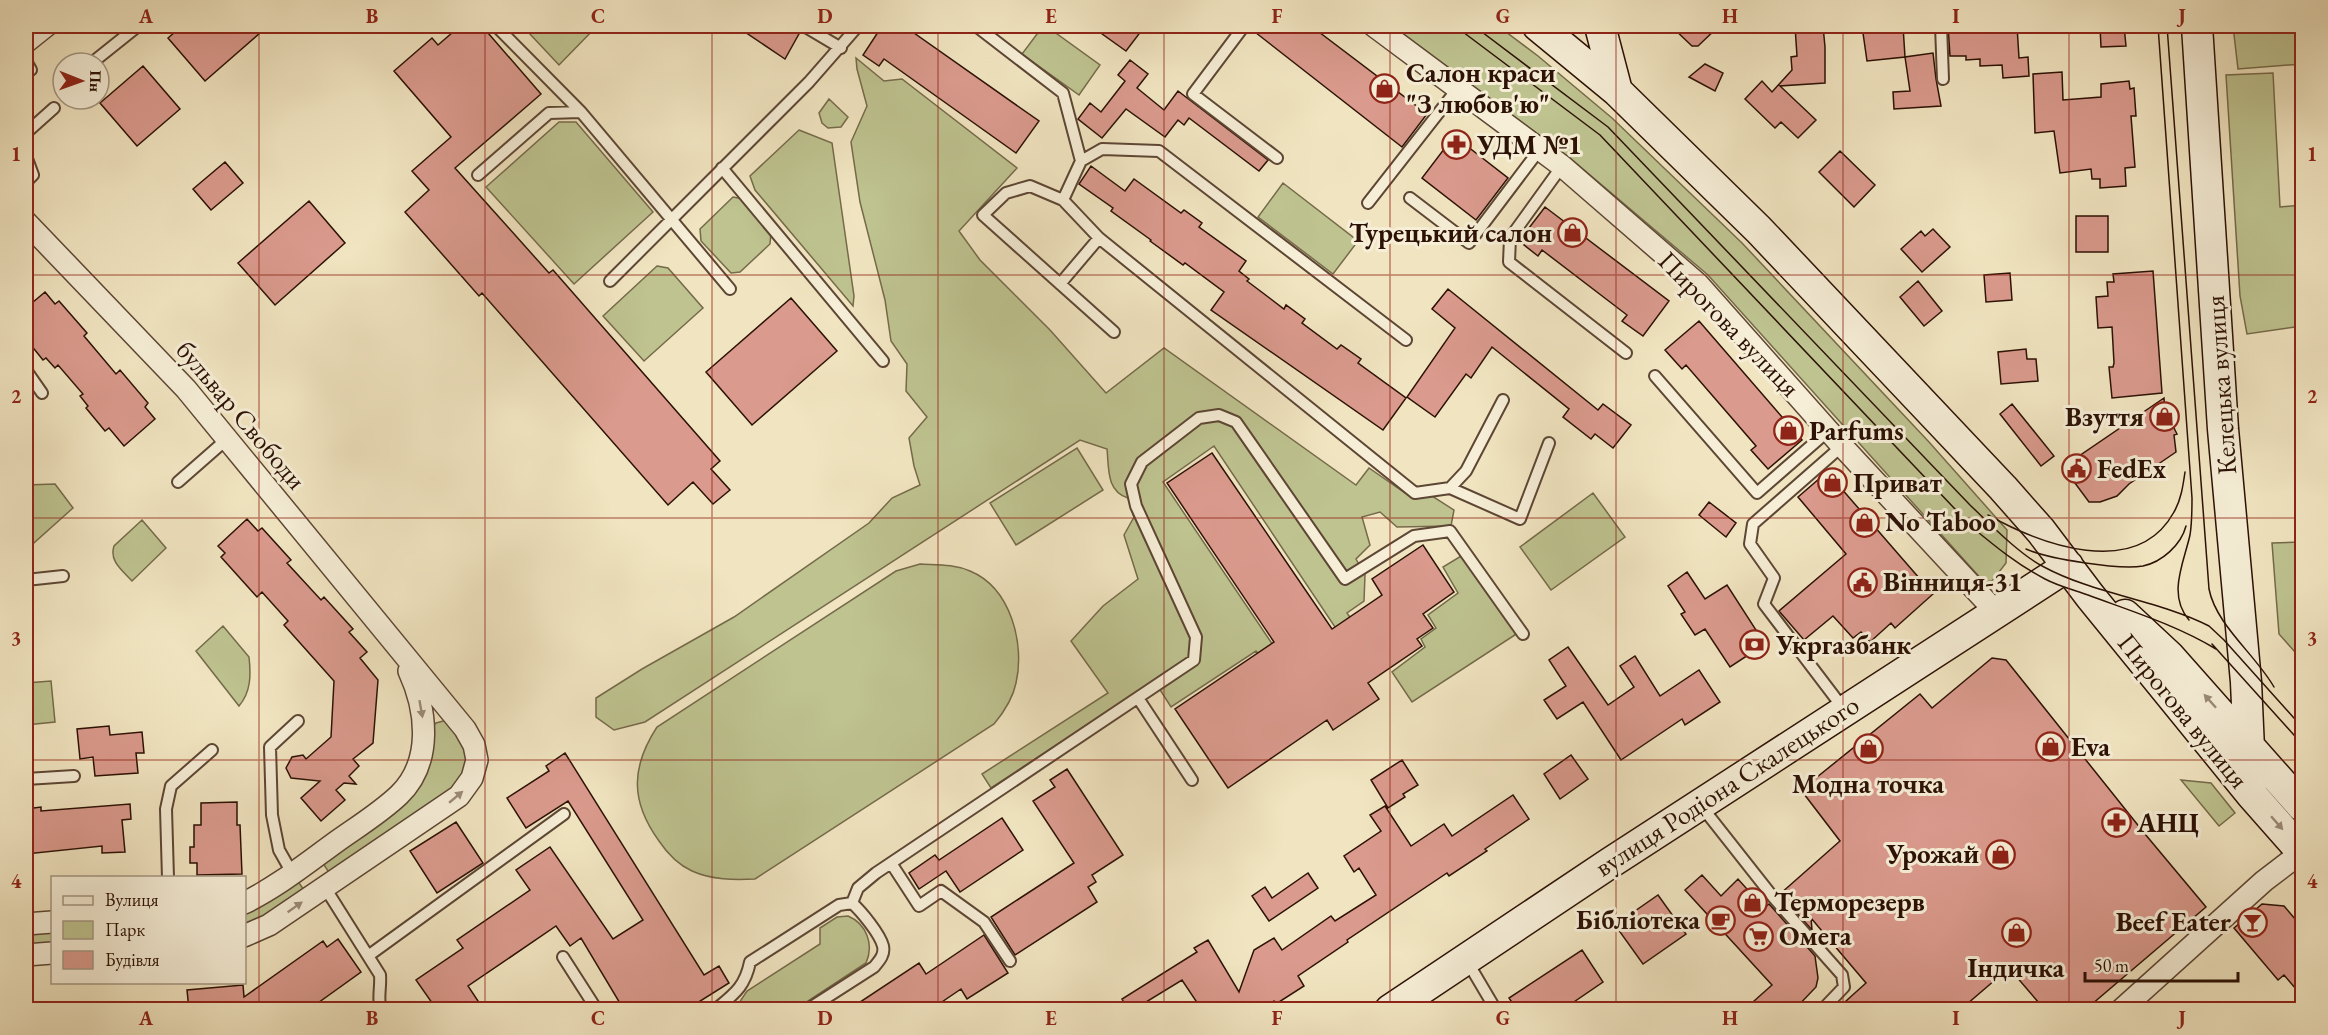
<svg xmlns="http://www.w3.org/2000/svg" width="2328" height="1035" viewBox="0 0 2328 1035" font-family="'EB Garamond',serif">
  <rect width="100%" height="100%" fill="#f1e5c1"/>
  <filter id="stains"><feTurbulence type="fractalNoise" baseFrequency=".00333" numOctaves="4"/><feColorMatrix values="0 0 0 0 .2 0 0 0 0 .09 0 0 0 0 .02 0 0 0 .5 -.17"/></filter>
  <radialGradient id="worn" r=".72"><stop offset=".6" stop-color="#630" stop-opacity="0"/><stop offset="1" stop-color="#630" stop-opacity=".3"/></radialGradient>
  <path fill="#bec390" stroke="#756a4a" stroke-width="1.5" d="M536 26H597L559 65 529 33Z
    M1043 26H1046L1100 65 1079 95 1022 54Z
    M1393 26H1498L1538 56 1612 118 1742 243 1929 442 2007 530 2006 563 1992 581 1984 582 1708 275 1570 158Z
    M2233 26H2302V64L2238 69Z
    M856 58 884 81 902 79 1017 168 959 231 980 260 1050 330 1106 393 1164 348 1356 485 1369 468 1408 495 1429 494 1454 510 1451 526 1397 527 1380 512 1362 517 1370 545 1356 559 1365 575 1364 601 1347 613 1356 626 1341 636 1214 446 1163 482 1275 648 1262 658 1256 651 1171 707 1157 685 1119 704 991 788 982 774 1108 693 1071 641 1103 606 1138 579 1124 535 1134 517 1128 498C1106 491 1109 468 1107 449L1080 440 645 722 614 730 596 717V698L642 669 734 617 869 523 892 498 920 485 914 466 909 438 927 417 906 391 907 364 891 341 885 300 860 202 851 142 867 106 857 69Z
    M2273 73 2280 207 2302 205V326L2247 334 2240 296 2226 75Z
    M829 99 848 117 841 127 828 128 822 123 819 113Z
    M559 122H576L653 212 574 284 486 187Z
    M799 130 832 143 854 296 853 306 755 190 750 176Z
    M1283 183 1358 241 1333 274 1258 217Z
    M733 197 743 199 771 232 770 244 740 272 731 273 701 241 700 229Z
    M657 266 668 268 703 308 644 361 603 316Z
    M1077 448 1103 490 1016 545 990 503Z
    M55 484 73 508 26 550V485Z
    M1593 493 1625 537 1551 590 1520 547Z
    M142 520 166 548 132 581C122 570 109 561 114 546Z
    M2302 542V660L2279 634 2272 543Z
    M1466 553 1521 631 1412 702 1392 672 1425 647 1421 639 1436 628 1428 615 1458 593 1443 567Z
    M920 564C937 565 954 564 970 571 1011 588 1025 644 1016 683 1013 698 1004 712 994 724L755 879C734 880 712 880 692 871 679 865 667 853 659 841 630 801 631 767 657 727L896 571Z
    M223 626 249 657C251 675 251 692 239 706L196 651Z
    M51 681 55 722 26 725V683Z
    M451 719 474 772 334 880 318 856 389 804 429 731 436 723Z
    M2181 780 2211 783 2235 813 2219 826Z
    M292 873 309 897 245 936 244 903Z
    M848 916C867 924 874 945 866 963L796 1009H735L747 991 820 944V928L837 917Z
    M52 922V953L26 955V924Z"/>
  <path fill="#da9a8d" stroke="#2c1105" stroke-width="1.5" d="M182 26H268L205 81 168 38Z
    M460 26H482L541 94 455 168 549 273 553 270 720 461 711 469 730 490 713 504 693 482 668 505 482 293 479 296 405 212 429 190 412 171 451 137 394 71 432 38 438 45Z
    M736 26H790L800 32 785 59Z
    M882 26H904L1039 121 1016 153 884 59 879 66 863 55Z
    M1091 26H1145L1126 51Z
    M1251 26H1311L1427 114 1402 147 1251 29Z
    M1671 26H1719L1698 46H1692Z
    M1795 26H1823L1825 47V83L1780 86 1816 120 1798 138 1781 122 1775 128 1745 99 1762 81 1772 92 1792 70 1791 57 1797 56Z
    M1862 26H1903L1905 57 1867 61Z
    M1948 26H2017L2019 58 2028 57 2029 76 2003 78 2002 65 1980 66V59L1966 60V56H1950Z
    M2100 26H2124L2126 46 2101 47Z
    M1933 53 1936 79 1941 106 1894 109 1893 92 1910 91 1905 57Z
    M1130 60 1148 74 1137 88 1164 110 1178 91 1268 160 1259 171 1189 118 1184 125 1178 120 1165 137 1126 109 1102 138 1078 119 1090 103 1101 112 1125 81 1118 75Z
    M1705 64 1723 73 1715 91 1689 77Z
    M143 66 180 109 137 146 100 103Z
    M2062 72 2063 100 2101 97V84L2129 81 2130 89 2134 88 2136 116H2131L2135 167 2125 168 2126 186 2100 188V179H2092L2091 169 2060 173 2054 131 2035 133 2033 74Z
    M1454 136 1508 178 1476 220 1422 178Z
    M1840 151 1875 185 1854 207 1819 172Z
    M225 162 243 183 211 210 193 189Z
    M1091 166 1125 191 1134 179 1181 213 1184 210 1202 223 1199 227 1246 261 1239 271 1249 279 1247 281 1284 309 1286 305 1305 319 1302 323 1337 349 1341 345 1361 359 1358 363 1406 398 1383 430 1211 310 1224 292 1185 263 1183 265 1150 241 1151 240 1111 211 1113 208 1079 184Z
    M309 201 345 243 275 305 238 263Z
    M1545 207 1669 301 1643 336 1622 321 1627 315 1542 250 1538 256 1519 241Z
    M2076 216H2108V252H2076Z
    M1933 229 1950 247 1922 272 1901 249 1921 231 1925 236Z
    M2153 271 2162 393 2112 398 2109 367H2113L2114 363 2112 327 2098 328 2096 297 2108 296 2107 282H2114L2113 274Z
    M2010 273 2012 300 1986 302 1984 275Z
    M1918 281 1942 311 1924 326 1900 297Z
    M1448 289 1598 410 1603 404 1631 425 1613 448 1595 434 1591 439 1563 417 1569 409 1492 347 1471 378 1466 374 1435 417 1407 397 1455 328 1432 309Z
    M45 292 55 304 59 301 87 333 84 336 116 374 120 370 148 403 145 407 155 419 124 446 109 428 105 431 86 408 88 406 80 396 83 394 58 365 55 368 46 358 43 360 26 339V308Z
    M791 298 837 351 752 425 706 372Z
    M1699 321 1802 440 1768 469 1751 450 1756 446 1686 365 1682 369 1665 350Z
    M2026 349 2027 359H2036L2038 381 2001 384 1998 352Z
    M2164 398 2165 410 2177 434 2174 435 2176 452 2129 484 2117 496 2100 502H2089L2063 467Z
    M2012 404 2054 456 2041 466 2000 414Z
    M1212 453 1332 629 1382 595 1372 579 1423 545 1454 592 1423 614 1433 628 1417 639 1422 646 1368 683 1379 699 1333 730 1327 720 1228 788 1175 709 1274 642 1167 483Z
    M1827 472 1933 594 1895 628 1891 623 1870 642 1861 632 1853 638 1833 616 1804 640 1779 611 1846 554 1798 497Z
    M1709 502 1736 523 1726 537 1699 515Z
    M247 519 258 531 262 528 291 560 287 563 321 600 324 597 353 629 349 632 367 652 360 658 378 680 373 743 353 759 359 766 349 776 356 784 344 783 336 790 345 800 321 821 301 798 320 781 291 778 286 768 292 757 303 755 306 759 331 737 334 681 284 625 288 621 262 592 257 597 221 557 225 553 218 546Z
    M1687 572 1705 599 1727 585 1765 644 1730 667 1705 629 1695 635 1681 614 1685 612 1668 586Z
    M1568 647 1608 705 1634 687 1620 666 1635 656 1660 696 1699 670 1720 702 1685 725 1682 719 1621 760 1583 702 1557 719 1544 700 1566 686 1549 660Z
    M1992 658 2006 660 2145 834 2206 907 2085 1010H2045L2009 968 1960 1010H1836L1866 983 1811 918 1812 930 1780 894 1840 841 1801 790 1920 694 1932 708Z
    M109 726 110 735 142 732 144 753H136L138 773 95 776 93 757 80 759 77 729Z
    M565 753 704 975 719 966 729 983 686 1010H624L581 938 570 946 556 926 468 986 484 1010H437L416 980 463 948 457 940 530 890 516 870 550 847 613 939 643 920 568 801 526 828 507 798 549 771 546 766Z
    M1571 755 1588 779 1560 799 1544 774Z
    M1402 760 1418 785 1403 794 1405 797 1388 808 1371 780Z
    M1067 769 1123 855 1092 875 1096 882 1088 887 1097 902 1015 955 991 917 1074 863 1033 801 1055 787 1050 780Z
    M1513 795 1529 819 1485 849 1487 851 1449 876 1447 873 1347 940 1348 942 1298 976 1304 986 1276 1004 1274 1001 1261 1010H1202L1182 980 1133 1010H1128L1122 999 1197 952 1194 948 1208 940 1239 992 1254 950 1274 938 1282 950 1331 916 1335 921 1376 895 1359 868 1354 872 1344 856 1381 831 1370 815 1385 806 1411 846 1444 824 1452 836Z
    M237 802V825H240L242 874 197 875V863H190V847H194V825H201V803Z
    M130 804 131 819 122 820 125 852 102 853V846L26 854V809L41 807V811Z
    M1002 818 1023 850 960 892 946 871 919 889 909 873 935 855 939 860Z
    M456 822 483 863 437 893 410 851Z
    M1308 873 1318 888 1269 921 1252 896 1265 887 1272 898Z
    M1702 875 1721 896 1738 879 1764 908 1769 904 1815 956 1818 978 1816 987 1794 1010H1744L1772 985 1685 890Z
    M1658 895 1686 934 1643 964 1615 925Z
    M2262 904 2284 906 2302 927V996L2284 975 2278 980 2234 928Z
    M984 935 1008 973 967 999 961 989 930 1010H848L919 963 926 974Z
    M338 939 361 972 308 1010H189L187 990 243 985 244 997 323 941 327 947Z
    M1582 950 1603 982 1562 1010H1517L1509 998Z"/>
  <g fill="none" stroke-linecap="round" stroke-linejoin="round">
    <defs>
      <path id="service" d="M496 26 581 112
        M804 26 841 48
        M976 26 1063 93 1081 161 1063 200 1099 238 1415 493 1450 488 1466 471 1503 400
        M1244 26 1193 94 1277 158
        M1941 26 1943 79
        M26 61 31 70
        M93 62 138 26
        M26 133 54 108
        M26 156 33 175 26 182
        M1081 161 1102 149 1159 151 1406 340
        M1562 166 1510 238 1509 262 1626 353
        M722 168 883 361
        M478 175 549 113 581 112 730 289
        M1410 198 1469 243 1540 149
        M1063 200 1030 186 1006 193 983 215 1114 332
        M1368 203 1458 88
        M610 281 809 82 858 26
        M1060 284 1099 238
        M26 370 42 393
        M1655 376 1757 493 1828 431
        M1842 446 1753 524 1750 544 1774 578 1764 604 1843 708
        M178 482 227 439
        M1450 488 1520 519 1549 443
        M26 580 63 576
        M1138 698 1192 780
        M26 779 74 776
        M1702 807 1773 897 1842 975 1844 987 1822 1010
        M891 863 919 906 941 891 984 922 1010 961
        M292 873 279 850 272 815 270 747 298 721
        M168 878 166 809 171 786 212 750
        M324 886 380 975C381 986 378 995 380 1007L377 1010
        M852 903 858 888 876 873 1194 660 1196 637 1136 506 1131 484 1142 462 1199 418 1219 415 1236 422 1345 579 1414 536 1450 531 1523 634
        M368 956 564 814
        M563 957 597 1010
        M1467 961 1496 1010
        M715 1010C734 994 745 987 750 962L839 905 852 903C861 911 880 934 883 946 885 955 879 961 874 967L807 1010"/>
      <path id="minor" d="M1374 26 1562 166 1698 284 1842 446 1996 612
        M26 42 46 26
        M26 222 186 389 465 729 474 745 477 760 472 778 459 796 269 925 244 936
        M244 903C277 887 307 863 336 842 357 827 380 813 399 795 433 762 427 710 409 671
        M26 924 52 922
        M26 955 52 953
        M2121 1010 2264 881 2302 852"/>
      <path id="secondary" d="M1538 26 1617 91 1759 230 2003 488 2041 531 2090 596 2251 794 2302 852
        M1600 26 1617 91
        M2197 26 2223 429 2246 682 2251 794
        M2125 615 2169 656 2302 806
        M1390 1010 1610 863 2068 566"/>
    </defs>
    <use href="#service" stroke="#5d4634" stroke-width="14"/>
    <use href="#minor" stroke="#5d4634" stroke-width="24"/>
    <use href="#secondary" stroke="#2c1105" stroke-width="33"/>
    <use href="#service" stroke="#f6eed7" stroke-width="10"/>
    <use href="#minor" stroke="#f6eed7" stroke-width="21"/>
    <use href="#secondary" stroke="#f6eed7" stroke-width="30"/>
    <path stroke="#2c1105" stroke-width="1.5" d="M1455 26 1600 135 1973 528C1996 547 2018 565 2045 579 2058 586 2074 590 2088 595 2131 611 2176 625 2216 649
      M1474 26 1608 127 1970 505C1990 524 2020 555 2044 567 2094 594 2158 600 2209 626L2224 640 2302 727
      M2158 26 2192 498C2192 510 2192 523 2190 535 2184 562 2167 595 2189 620
      M2167 26 2209 589C2216 625 2255 654 2274 687
      M1988 515C2040 544 2136 581 2174 512 2181 500 2183 486 2185 472
      M2026 549C2048 559 2119 570 2143 566 2162 562 2181 545 2186 526
      M2212 644 2302 744"/>
  </g>
  <defs><path id="oneway-solid" d="M-6-.8H1V-3.2L6.5 0L1 3.2V.8H-6Z" transform="scale(1.5)"/></defs>
  <g fill="#9b8b78">
    <use href="#oneway-solid" transform="translate(2210 701) rotate(-132)"/>
    <use href="#oneway-solid" transform="translate(421 709) rotate(80)"/>
    <use href="#oneway-solid" transform="translate(456 797) rotate(-40)"/>
    <use href="#oneway-solid" transform="translate(2277 823) rotate(49)"/>
    <use href="#oneway-solid" transform="translate(295 907) rotate(-35)"/>
  </g>
  <path fill="none" stroke="#8f2418" stroke-width="1.5" stroke-opacity="0.55" d="M259 26V1010M485 26V1010M712 26V1010M938 26V1010M1164 26V1010M1390 26V1010M1616 26V1010M1843 26V1010M2069 26V1010M26 275H2302M26 518H2302M26 760H2302"/>
  <defs>
    <symbol id="shop-ring" viewBox="-11 -11 22 22"><circle r="9.5" fill="#f6eed7" stroke="#8f2418" stroke-width="1.5"/><path d="M-5-2.5h2.3a2.7 3.5 0 0 1 5.4 0H5L5.5 6h-11ZM-1.5-2.5h3a1.5 2.3 0 0 0-3 0Z" fill="#8f2418"/></symbol>
    <symbol id="pharmacy-ring" viewBox="-11 -11 22 22"><circle r="9.5" fill="#f6eed7" stroke="#8f2418" stroke-width="1.5"/><path d="M-2-6h4v4h4v4h-4v4h-4v-4h-4v-4h4Z" fill="#8f2418"/></symbol>
    <symbol id="civic-ring" viewBox="-11 -11 22 22"><circle r="9.5" fill="#f6eed7" stroke="#8f2418" stroke-width="1.5"/><path d="M-.6-6.5H3V-4.5H.6V-3L4-1V1h2V6H-6V1h2V-1L-.6-3ZM-1.2 2.5V6h2.4V2.5Z" fill="#8f2418"/></symbol>
    <symbol id="bank-ring" viewBox="-11 -11 22 22"><circle r="9.5" fill="#f6eed7" stroke="#8f2418" stroke-width="1.5"/><path d="M-6-4H6V4H-6ZM0-2.3a2.3 2.3 0 1 0 0 4.6a2.3 2.3 0 1 0 0-4.6Z" fill="#8f2418"/></symbol>
    <symbol id="cafe-ring" viewBox="-11 -11 22 22"><circle r="9.5" fill="#f6eed7" stroke="#8f2418" stroke-width="1.5"/><path d="M-5.5-4.5H6V0H3Q3 3.5 0 3.5H-2.5Q-5.5 3.5-5.5 0ZM3-3.2v2h1.7v-2ZM-6 4.5H4V6H-6Z" fill="#8f2418"/></symbol>
    <symbol id="bar-ring" viewBox="-11 -11 22 22"><circle r="9.5" fill="#f6eed7" stroke="#8f2418" stroke-width="1.5"/><path d="M-6-5H6L.8 .8V4.5H3.5V6h-7V4.5H-.8V.8Z" fill="#8f2418"/></symbol>
    <symbol id="supermarket-ring" viewBox="-11 -11 22 22"><circle r="9.5" fill="#f6eed7" stroke="#8f2418" stroke-width="1.5"/><path d="M-6-5.5h2.5l.6 2H6L4.5 2H-2.5L-4.4-4H-6ZM-1.5 3.2a1.3 1.3 0 1 0 .1 0ZM3 3.2a1.3 1.3 0 1 0 .1 0Z" fill="#8f2418"/></symbol>
  </defs>
  <g fill-rule="evenodd">
    <use href="#shop-ring" x="1368" y="72" width="33" height="33"/>
    <use href="#pharmacy-ring" x="1440" y="128" width="33" height="33"/>
    <use href="#shop-ring" x="1556" y="216" width="33" height="33"/>
    <use href="#shop-ring" x="2148" y="400" width="33" height="33"/>
    <use href="#shop-ring" x="1772" y="414" width="33" height="33"/>
    <use href="#civic-ring" x="2060" y="452" width="33" height="33"/>
    <use href="#shop-ring" x="1816" y="466" width="33" height="33"/>
    <use href="#shop-ring" x="1848" y="506" width="33" height="33"/>
    <use href="#civic-ring" x="1846" y="566" width="33" height="33"/>
    <use href="#bank-ring" x="1738" y="628" width="33" height="33"/>
    <use href="#shop-ring" x="2034" y="730" width="33" height="33"/>
    <use href="#shop-ring" x="1852" y="732" width="33" height="33"/>
    <use href="#pharmacy-ring" x="2100" y="806" width="33" height="33"/>
    <use href="#shop-ring" x="1984" y="838" width="33" height="33"/>
    <use href="#shop-ring" x="1736" y="886" width="33" height="33"/>
    <use href="#cafe-ring" x="1704" y="904" width="33" height="33"/>
    <use href="#bar-ring" x="2236" y="906" width="33" height="33"/>
    <use href="#shop-ring" x="2000" y="916" width="33" height="33"/>
    <use href="#supermarket-ring" x="1742" y="920" width="33" height="33"/>
  </g>
  <g text-anchor="middle" stroke-width="6" stroke-linejoin="round" paint-order="stroke">
    <g font-size="27" font-weight="bold" fill="#2c1105" stroke="#f6eed7" text-anchor="start">
      <text x="1406" y="82">Салон краси<tspan x="1406" dy="31">"З любов'ю"</tspan></text>
      <text x="1477" y="154">УДМ №1</text>
      <text x="1552" y="242" text-anchor="end">Турецький салон</text>
      <text x="2144" y="426" text-anchor="end">Взуття</text>
      <text x="1809" y="440">Parfums</text>
      <text x="2097" y="478">FedEx</text>
      <text x="1853" y="492">Приват</text>
      <text x="1885" y="531">No Taboo</text>
      <text x="1883" y="591">Вінниця-31</text>
      <text x="1776" y="654">Укргазбанк</text>
      <text x="2071" y="756">Eva</text>
      <text x="1868" y="793" text-anchor="middle">Модна точка</text>
      <text x="2137" y="832">АНЦ</text>
      <text x="1979" y="863" text-anchor="end">Урожай</text>
      <text x="1774" y="911">Терморезерв</text>
      <text x="1700" y="929" text-anchor="end">Бібліотека</text>
      <text x="2231" y="931" text-anchor="end">Beef Eater</text>
      <text x="1779" y="945">Омега</text>
      <text x="2016" y="977" text-anchor="middle">Індичка</text>
    </g>
    <g font-size="27" fill="#2c1105" stroke="#f6eed7">
      <text transform="translate(1729 324) rotate(46)" y="9">Пирогова вулиця</text>
      <text transform="translate(2221 385) rotate(-94)" y="9">Келецька вулиця</text>
      <text transform="translate(241 415) rotate(50)" y="9">бульвар Свободи</text>
      <text transform="translate(2183 711) rotate(51)" y="9">Пирогова вулиця</text>
      <text transform="translate(1727 786) rotate(-33)" y="9">вулиця Родіона Скалецького</text>
    </g>
  </g>
  <rect width="2328" height="1035" fill="none" stroke="#f1e5c1" stroke-width="66"/>
  <rect x="51" y="876" width="195" height="108" fill="#f6eed7" stroke="#a59683" stroke-width="1.5"/>
  <rect x="63" y="896" width="30" height="9" fill="#f6eed7" stroke="#a59683" stroke-width="1.5"/>
  <text x="105" y="906" font-size="18" fill="#2c1105">Вулиця</text>
  <rect x="63" y="921" width="30" height="18" fill="#bec390" stroke="#a59683" stroke-width="1.5"/>
  <text x="105" y="936" font-size="18" fill="#2c1105">Парк</text>
  <rect x="63" y="951" width="30" height="18" fill="#da9a8d" stroke="#a59683" stroke-width="1.5"/>
  <text x="105" y="966" font-size="18" fill="#2c1105">Будівля</text>
  <g transform="translate(81 81) rotate(91)"><circle r="28" fill="#f6eed7" stroke="#a59683" stroke-width="1.5"/>
  <path d="M0-4.5L10 22L0 15L-10 22Z" fill="#8f2418"/>
  <text y="-9" font-size="16" font-weight="bold" text-anchor="middle" fill="#2c1105">Пн</text>
  </g>
  <path d="M2085 972v9h153v-9" fill="none" stroke="#2c1105" stroke-width="3"/>
  <text x="2094" y="972" font-size="18" fill="#2c1105" stroke="#f6eed7" stroke-width="4.5" paint-order="stroke">50 m</text>
  <rect x="33" y="33" width="2262" height="969" fill="none" stroke="#8f2418" stroke-width="2"/>
  <g font-size="20" text-anchor="middle" font-weight="bold" fill="#8f2418">
    <text x="146" y="23">A</text>
    <text x="372" y="23">B</text>
    <text x="598" y="23">C</text>
    <text x="825" y="23">D</text>
    <text x="1051" y="23">E</text>
    <text x="1277" y="23">F</text>
    <text x="1503" y="23">G</text>
    <text x="1730" y="23">H</text>
    <text x="1956" y="23">I</text>
    <text x="2182" y="23">J</text>
    <text x="16" y="161">1</text>
    <text x="2312" y="161">1</text>
    <text x="16" y="403">2</text>
    <text x="2312" y="403">2</text>
    <text x="16" y="645">3</text>
    <text x="2312" y="645">3</text>
    <text x="16" y="888">4</text>
    <text x="2312" y="888">4</text>
    <text x="146" y="1025">A</text>
    <text x="372" y="1025">B</text>
    <text x="598" y="1025">C</text>
    <text x="825" y="1025">D</text>
    <text x="1051" y="1025">E</text>
    <text x="1277" y="1025">F</text>
    <text x="1503" y="1025">G</text>
    <text x="1730" y="1025">H</text>
    <text x="1956" y="1025">I</text>
    <text x="2182" y="1025">J</text>
  </g>
  <rect width="100%" height="100%" filter="url(#stains)"/>
  <rect width="100%" height="100%" fill="url(#worn)"/>
</svg>
